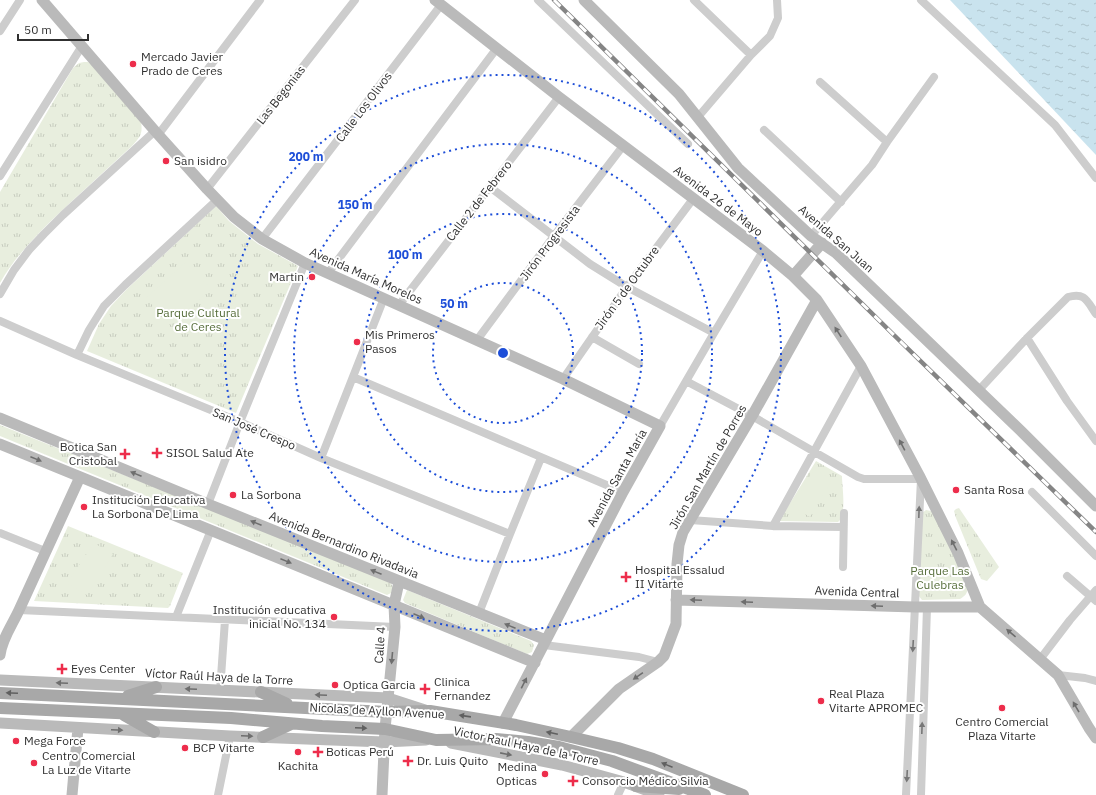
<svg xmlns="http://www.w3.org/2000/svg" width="1096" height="795" viewBox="0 0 1096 795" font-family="'IBM Plex Sans',sans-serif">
  <defs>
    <pattern id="grass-tufts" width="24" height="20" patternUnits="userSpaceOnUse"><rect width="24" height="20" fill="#e8eede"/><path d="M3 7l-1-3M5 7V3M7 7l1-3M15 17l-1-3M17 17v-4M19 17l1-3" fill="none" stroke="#c7ccbf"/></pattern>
    <pattern id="water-ripples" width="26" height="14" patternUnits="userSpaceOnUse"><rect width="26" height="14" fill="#c9e3ee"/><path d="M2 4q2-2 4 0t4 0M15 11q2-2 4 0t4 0" fill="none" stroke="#adc3cc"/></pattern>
  </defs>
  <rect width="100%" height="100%" fill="#fff"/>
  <path fill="url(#grass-tufts)" d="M84 62H88L92 65 141 122C143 134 140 137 132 146 106 170 79 194 53 219 33 239 14 258 0 283V192L73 68 79 63Z
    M216 206 229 221 258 244 298 266 236 413 87 351 99 324 111 306 127 289Z
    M0 425 390 582 393 587 391 593 387 595 0 436Z
    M816 461 842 476C842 487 847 515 838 522L779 521Z
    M959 508 999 567 987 581 981 579 956 518 954 511 956 509Z
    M926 510 931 511 936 514 968 588C967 594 965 596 960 599L922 600 918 595 922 513Z
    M68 526 183 573 170 606 168 608 34 601Z
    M407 590 531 641 534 645 532 652 527 654 405 603 403 600Z"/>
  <path fill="#e8eede" d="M186 262 211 289 171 325 146 298Z
    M814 469 832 480 810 517 792 506Z
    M94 543 113 554 87 595 67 583Z"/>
  <path fill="url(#water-ripples)" d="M950 0H1096V155Z"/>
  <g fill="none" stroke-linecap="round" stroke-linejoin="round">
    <path stroke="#cdcdcd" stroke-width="8" d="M538 0 688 144
      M694 0 751 55
      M921 0 1055 125 1096 178
      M0 31 20 0
      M820 82 887 142
      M698 117 751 55 770 36 778 18 777 0
      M764 130 841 202
      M158 135 260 0
      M0 176 82 46
      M490 187 590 264 627 287 714 333
      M207 189 355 0
      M811 236 872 165 887 142 934 77
      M262 239 441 5
      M328 273 497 48
      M0 294 14 270 29 250 44 234 63 215 155 131
      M399 305 559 97
      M0 321 77 355 240 422 321 458 510 534
      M592 337 639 364
      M1027 338 1067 401 1096 441
      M477 340 554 236 623 146
      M77 355 89 330 104 306 125 285 217 200
      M353 377 623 492
      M563 379 627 287 693 199
      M686 381 752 416 858 477 864 479H921L906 795
      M979 390 1027 338 1068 297C1085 292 1087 301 1096 314
      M660 426 714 333 763 251
      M321 458 384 298
      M1032 492 1096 556
      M208 504 240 422 305 263
      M690 520 773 526 843 527
      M773 526 861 366
      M0 533 45 551
      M843 567 844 513
      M1067 576 1096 601
      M19 610 395 627
      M479 613 510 534 541 458
      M176 617 211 530
      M544 645 639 657 658 662
      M1041 658 1070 620 1096 590
      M1058 675 1085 678 1096 681
      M220 691 225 620
      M218 795 230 736
      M618 795 624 782
      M921 795 927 607"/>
    <path stroke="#bababa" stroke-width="11" d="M42 0 155 131 207 189 234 217 262 239 305 263 563 379 660 426 623 492 503 723
      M435 0 559 97 763 251 793 276 817 300 861 366 919 475 958 553 980 607
      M584 0 679 94 738 168 811 236 836 253 1022 432 1096 506
      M793 276 822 243
      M0 418 208 504 546 640
      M0 444 535 663
      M676 600 915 607H980L1058 675 1089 728 1096 738
      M0 655C2 638 13 624 20 608 40 565 60 521 80 477
      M0 680 388 698 425 710
      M0 723 230 736 384 742 426 740
      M571 737 619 689 658 662 664 656 676 624 677 564 679 545 683 532 752 416 817 300
      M451 743 562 765 624 782 659 795
      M72 795 78 728
      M382 795 385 729 395 627 394 605 399 582"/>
    <path stroke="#a8a8a8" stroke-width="12" d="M261 692 287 704
      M0 693 387 712 430 711 516 725 571 737 618 748 653 759 743 795
      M128 696 156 687
      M0 708 231 718 322 726 385 729 436 740 496 739 528 742 559 747 612 761 705 795
      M124 715 154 732
      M263 737 291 724
      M636 786 679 789"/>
    <defs>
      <path id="rail" d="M554 0 900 341 1096 532"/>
    </defs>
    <use href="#rail" stroke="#858585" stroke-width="4.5"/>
    <use href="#rail" stroke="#fff" stroke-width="3" stroke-dasharray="9" stroke-linecap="butt"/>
  </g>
  <defs><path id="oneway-solid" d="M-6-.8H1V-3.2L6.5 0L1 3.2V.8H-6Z"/></defs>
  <g fill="#6e6e6e">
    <use href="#oneway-solid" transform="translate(838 332) rotate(-123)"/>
    <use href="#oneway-solid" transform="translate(902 445) rotate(-118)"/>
    <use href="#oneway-solid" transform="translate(36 459) rotate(22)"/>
    <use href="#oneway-solid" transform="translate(136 474) rotate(-158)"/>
    <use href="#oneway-solid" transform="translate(256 523) rotate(-158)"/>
    <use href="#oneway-solid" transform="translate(954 545) rotate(-117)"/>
    <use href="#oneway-solid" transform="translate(286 561) rotate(22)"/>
    <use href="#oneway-solid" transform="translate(376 572) rotate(-158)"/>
    <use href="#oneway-solid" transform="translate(696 600) rotate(-178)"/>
    <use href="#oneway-solid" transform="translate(747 602) rotate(-178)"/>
    <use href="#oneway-solid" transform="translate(877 606) rotate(-178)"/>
    <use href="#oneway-solid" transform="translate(419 616) rotate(22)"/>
    <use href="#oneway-solid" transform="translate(510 626) rotate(-158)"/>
    <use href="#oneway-solid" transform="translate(1011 633) rotate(-140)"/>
    <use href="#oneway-solid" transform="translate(392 658) rotate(95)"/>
    <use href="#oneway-solid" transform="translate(638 676) rotate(145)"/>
    <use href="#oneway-solid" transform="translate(62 683) rotate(-177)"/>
    <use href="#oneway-solid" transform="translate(524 683) rotate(-63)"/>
    <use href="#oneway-solid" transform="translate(191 689) rotate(-177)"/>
    <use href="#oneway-solid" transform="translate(321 695) rotate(-178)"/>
    <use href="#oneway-solid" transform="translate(1076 707) rotate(-120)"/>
    <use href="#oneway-solid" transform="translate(117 730) rotate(3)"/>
    <use href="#oneway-solid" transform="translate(247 736) rotate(2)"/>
    <use href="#oneway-solid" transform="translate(506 754) rotate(11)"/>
  </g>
  <g fill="#777">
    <use href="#oneway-solid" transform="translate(919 512) rotate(-88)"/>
    <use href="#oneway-solid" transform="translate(913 646) rotate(93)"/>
    <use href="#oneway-solid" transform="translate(922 728) rotate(-88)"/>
    <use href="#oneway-solid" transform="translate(907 776) rotate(93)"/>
  </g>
  <g fill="#606060">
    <use href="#oneway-solid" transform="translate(12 693) rotate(-177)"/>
    <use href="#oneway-solid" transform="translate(465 716) rotate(-172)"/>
    <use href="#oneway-solid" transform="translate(361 728) rotate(2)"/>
    <use href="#oneway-solid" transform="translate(552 733) rotate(-168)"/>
    <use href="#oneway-solid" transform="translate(667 765) rotate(-158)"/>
  </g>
  <g fill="none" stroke="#1d4ed8" stroke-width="2" stroke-dasharray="2 4">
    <circle cx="503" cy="353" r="70"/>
    <circle cx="503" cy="353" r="139"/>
    <circle cx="503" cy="353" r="209"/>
    <circle cx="503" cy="353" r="278"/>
  </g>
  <g fill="#ed2d4b" stroke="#fff" stroke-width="1.5">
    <circle cx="133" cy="64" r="4"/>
    <circle cx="166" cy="161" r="4"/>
    <circle cx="312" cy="277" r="4"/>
    <circle cx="357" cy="342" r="4"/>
    <path d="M155 447h4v4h4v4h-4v4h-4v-4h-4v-4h4z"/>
    <path d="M123 448h4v4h4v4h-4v4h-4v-4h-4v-4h4z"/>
    <circle cx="956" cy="490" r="4"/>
    <circle cx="233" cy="495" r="4"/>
    <circle cx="84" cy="507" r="4"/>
    <path d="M624 571h4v4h4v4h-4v4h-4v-4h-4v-4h4z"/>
    <circle cx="334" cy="617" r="4"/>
    <path d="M60 663h4v4h4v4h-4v4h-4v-4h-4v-4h4z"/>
    <circle cx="335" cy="685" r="4"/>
    <path d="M423 683h4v4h4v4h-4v4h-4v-4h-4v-4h4z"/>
    <circle cx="821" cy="701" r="4"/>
    <circle cx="1002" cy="708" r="4"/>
    <circle cx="16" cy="741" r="4"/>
    <circle cx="185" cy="748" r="4"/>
    <circle cx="298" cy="752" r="4"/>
    <path d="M316 746h4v4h4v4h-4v4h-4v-4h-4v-4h4z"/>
    <path d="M406 755h4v4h4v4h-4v4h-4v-4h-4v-4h4z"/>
    <circle cx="34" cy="763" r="4"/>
    <circle cx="545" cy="774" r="4"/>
    <path d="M571 775h4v4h4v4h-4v4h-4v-4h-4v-4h4z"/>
  </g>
  <g text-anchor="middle" stroke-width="4" stroke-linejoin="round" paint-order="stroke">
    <g font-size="12" fill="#303030" stroke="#fff" text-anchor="start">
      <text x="141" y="61">Mercado Javier<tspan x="141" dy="14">Prado de Ceres</tspan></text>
      <text x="174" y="165">San isidro</text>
      <text x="304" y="281" text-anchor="end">Martin</text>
      <text x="365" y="339">Mis Primeros<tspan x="365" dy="14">Pasos</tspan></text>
      <text x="117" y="451" text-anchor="end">Botica San<tspan x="117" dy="14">Cristobal</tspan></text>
      <text x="166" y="457">SISOL Salud Ate</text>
      <text x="964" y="494">Santa Rosa</text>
      <text x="241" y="499">La Sorbona</text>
      <text x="92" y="504">Institución Educativa<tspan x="92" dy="14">La Sorbona De Lima</tspan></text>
      <text x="635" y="574">Hospital Essalud<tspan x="635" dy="14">II Vitarte</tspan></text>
      <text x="326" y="614" text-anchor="end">Institución educativa<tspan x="326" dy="14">inicial No. 134</tspan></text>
      <text x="71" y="673">Eyes Center</text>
      <text x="434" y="686">Clinica<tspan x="434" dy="14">Fernandez</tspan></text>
      <text x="343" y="689">Optica Garcia</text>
      <text x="829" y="698">Real Plaza<tspan x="829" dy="14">Vitarte APROMEC</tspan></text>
      <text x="1002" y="726" text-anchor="middle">Centro Comercial<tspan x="1002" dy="14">Plaza Vitarte</tspan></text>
      <text x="24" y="745">Mega Force</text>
      <text x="193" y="752">BCP Vitarte</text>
      <text x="326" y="756">Boticas Perú</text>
      <text x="42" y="760">Centro Comercial<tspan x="42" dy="14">La Luz de Vitarte</tspan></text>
      <text x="417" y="765">Dr. Luis Quito</text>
      <text x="298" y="770" text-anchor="middle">Kachita</text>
      <text x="537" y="771" text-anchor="end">Medina<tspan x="537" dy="14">Opticas</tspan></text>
      <text x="582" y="785">Consorcio Médico Silvia</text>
    </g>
    <g font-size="12" fill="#303030" stroke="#fff">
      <text transform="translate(281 95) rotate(-52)" y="4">Las Begonias</text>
      <text transform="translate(364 107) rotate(-53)" y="4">Calle Los Olivos</text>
      <text transform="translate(479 201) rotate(-52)" y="4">Calle 2 de Febrero</text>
      <text transform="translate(718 201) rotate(37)" y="4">Avenida 26 de Mayo</text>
      <text transform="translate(836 239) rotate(41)" y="4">Avenida San Juan</text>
      <text transform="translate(550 243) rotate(-53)" y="4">Jirón Progresista</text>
      <text transform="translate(366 276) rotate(24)" y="4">Avenida María Morelos</text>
      <text transform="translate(627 288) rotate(-54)" y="4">Jirón 5 de Octubre</text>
      <text transform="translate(254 429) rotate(23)" y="4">San José Crespo</text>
      <text transform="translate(708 467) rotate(-60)" y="4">Jirón San Martín de Porres</text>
      <text transform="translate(617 478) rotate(-61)" y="4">Avenida Santa María</text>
      <text transform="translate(344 545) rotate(22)" y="4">Avenida Bernardino Rivadavia</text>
      <text transform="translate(857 592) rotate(2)" y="4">Avenida Central</text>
      <text transform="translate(380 645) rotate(-86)" y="4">Calle 4</text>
      <text transform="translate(219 677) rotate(3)" y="4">Víctor Raúl Haya de la Torre</text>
      <text transform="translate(377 711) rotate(3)" y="4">Nicolas de Ayllon Avenue</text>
      <text transform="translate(526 746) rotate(12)" y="4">Victor Raul Haya de la Torre</text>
    </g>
    <g font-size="12" fill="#576e3b" stroke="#fff">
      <text x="198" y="317">Parque Cultural<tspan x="198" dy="14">de Ceres</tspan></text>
      <text x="940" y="575">Parque Las<tspan x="940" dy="14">Culebras</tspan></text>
    </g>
  </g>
  <circle cx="503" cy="353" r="6" fill="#1d4ed8" stroke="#fff" stroke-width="2"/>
  <g font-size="12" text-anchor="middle" font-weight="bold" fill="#1d4ed8" stroke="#fff" stroke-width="4" stroke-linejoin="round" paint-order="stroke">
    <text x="306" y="161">200 m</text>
    <text x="355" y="209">150 m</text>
    <text x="405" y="259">100 m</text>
    <text x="454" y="308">50 m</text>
  </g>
  <path d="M18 34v6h70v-6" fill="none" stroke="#303030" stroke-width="2"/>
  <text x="24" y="34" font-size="12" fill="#303030" stroke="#ffffff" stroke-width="3" paint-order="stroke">50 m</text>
</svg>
